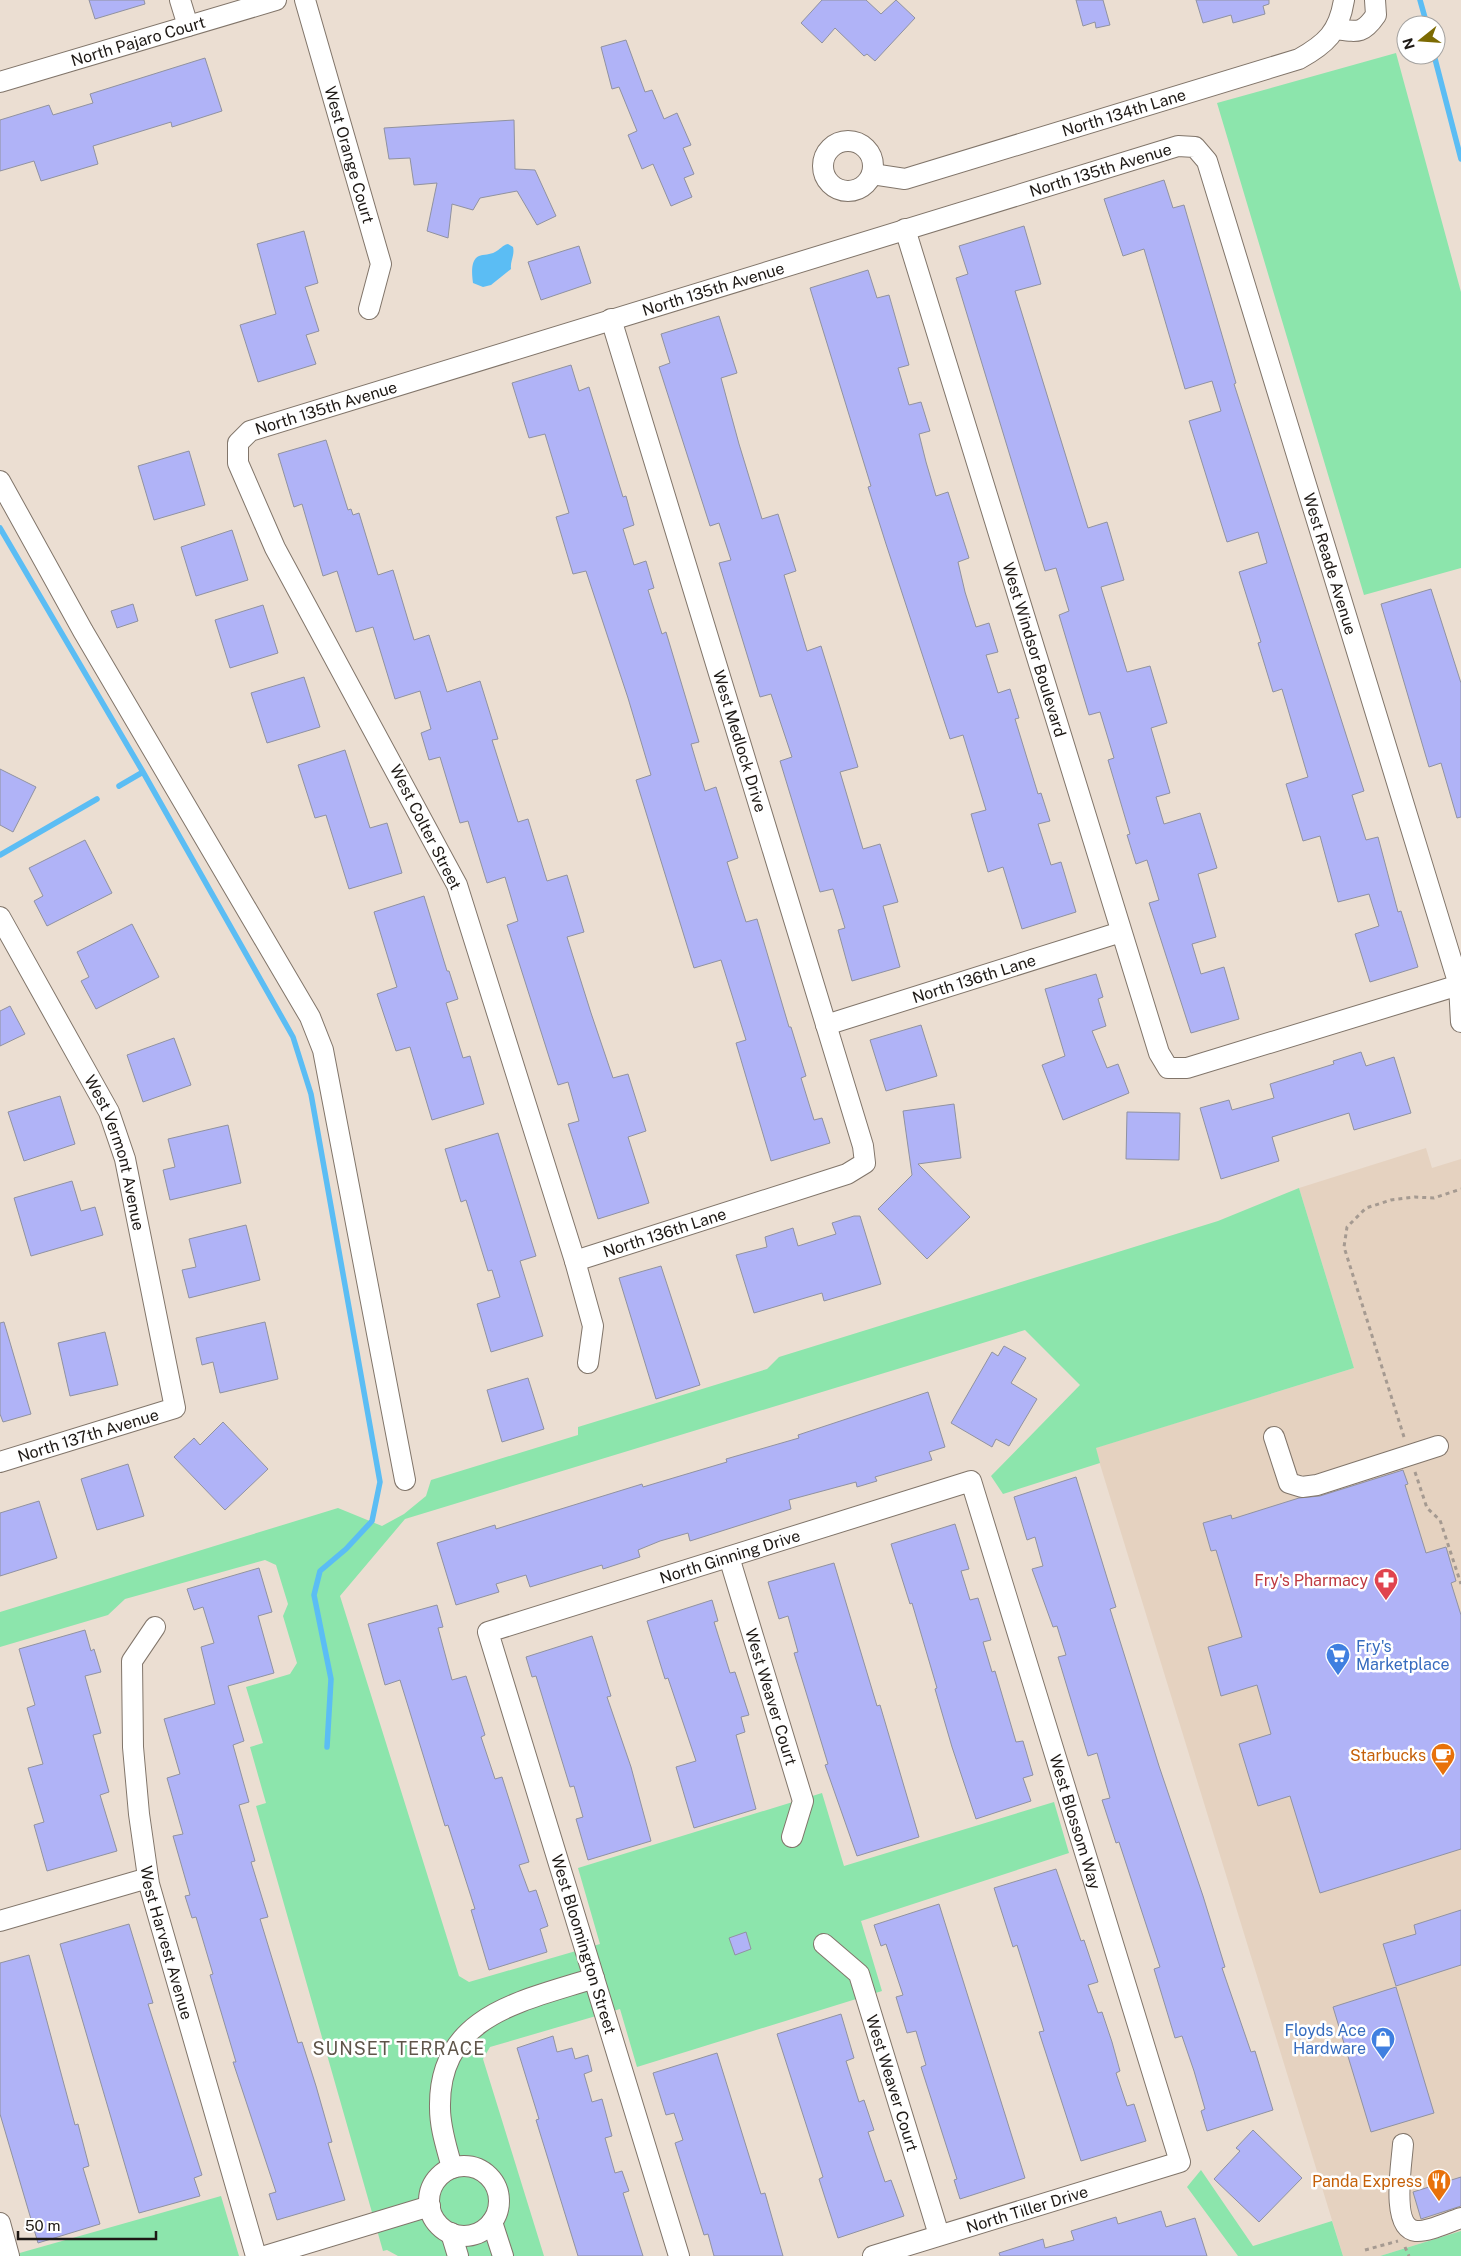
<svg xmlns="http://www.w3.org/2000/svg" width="1461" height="2256" viewBox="0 0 1461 2256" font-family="'Public Sans',sans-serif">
  <rect width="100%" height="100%" fill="#ebded2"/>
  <path fill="#e5d2c0" d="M1426 1148 1432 1168 1461 1159V2231L1380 2256H1343L1095 1448 1354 1368 1299 1188Z"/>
  <path fill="#8ce5ac" d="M1396 53 1461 292V568L1364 595 1217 103Z
    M1299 1188 1354 1368 1096 1448 1100 1463 1003 1494 991 1476 1080 1385 1025 1330 405 1519 340 1596 459 1976 469 1982 600 1944 578 1868 822 1793 844 1866 1054 1802 1069 1853 861 1921 882 1991 637 2067 620 2009 490 2047 483 2059 544 2256H398L387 2250 383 2251 256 1806 266 1803 250 1747 263 1743 246 1687 290 1674 297 1663 283 1616 288 1604 276 1565 265 1560 125 1599 108 1615 0 1647V1612L338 1508 382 1526 404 1514 426 1496 431 1480 578 1435V1427L767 1369 779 1357 1218 1221Z
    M1201 2170 1253 2246 1332 2221 1343 2256H1238L1187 2187Z
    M221 2196 239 2256H9Z
    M1461 2231V2256H1380Z"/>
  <path fill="#5bbdf4" d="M508 244 513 247C515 255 510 261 511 269L491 285 483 287 473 283C472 275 470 260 479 256 484 254 490 255 495 252 500 250 502 245 508 244Z"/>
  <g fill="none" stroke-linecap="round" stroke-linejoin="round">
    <path stroke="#5bbdf4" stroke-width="5.5" d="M1420 0 1427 25
      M1434 55 1461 159
      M0 528 143 772 293 1037 311 1094 380 1482 372 1521 346 1549 320 1571 314 1595 331 1679 327 1747
      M119 786 143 772
      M0 855 97 799"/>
  </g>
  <path fill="#b0b3f7" stroke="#9092a0" d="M89 0H144L145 4 95 19Z
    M822 0H866L881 14 896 0 915 18 875 61 867 54 864 56 835 28 822 43 801 23Z
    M1076 0H1103L1110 25 1096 28 1095 22 1083 26Z
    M1196 0H1269V4L1263 6 1265 14 1233 23 1231 15 1203 23Z
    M626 40 645 92 652 90 664 119 677 113 691 145 683 148 694 174 684 178 692 197 671 206 653 164 642 169 628 135 637 131 619 87 612 89 601 47Z
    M205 58 222 111 172 127 171 122 93 146 98 164 41 181 34 161 0 171V120L49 105 53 115 93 103 90 94Z
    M514 120 515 169 535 170 556 216 537 225 517 191 480 198 473 210 452 204 448 238 427 231 437 183 414 185 410 158 389 159 384 128Z
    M1164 180 1173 208 1184 205 1236 383 1234 384 1364 791 1352 795 1366 840 1378 837 1398 912 1401 911 1418 967 1370 982 1355 934 1379 926 1369 894 1338 902 1320 836 1303 841 1286 784 1308 777 1282 689 1273 692 1258 643 1261 642 1239 572 1267 563 1258 532 1227 542 1189 421 1221 411 1212 381 1185 389 1144 249 1123 256 1104 199Z
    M1024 226 1041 284 1015 291 1088 528 1107 522 1124 580 1101 587 1127 672 1150 666 1167 723 1151 728 1170 793 1156 797 1164 824 1200 813 1217 868 1198 874 1216 937 1192 944 1201 974 1224 967 1239 1019 1191 1033 1149 903 1159 900 1147 860 1136 864 1127 835 1130 834 1108 760 1114 758 1100 712 1089 715 1059 615 1069 611 1056 568 1045 571 956 278 968 274 959 246Z
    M304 231 318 283 305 287 319 331 306 335 316 364 258 382 240 325 276 314 257 244Z
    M579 246 591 283 541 300 528 262Z
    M868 270 877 298 889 295 909 365 898 368 909 405 921 402 930 431 919 434 926 462 936 496 948 492 969 558 958 562 965 592 976 627 989 623 998 652 986 655 998 693 1010 689 1019 718 1015 719 1038 794 1041 793 1050 821 1038 824 1051 865 1061 862 1076 912 1022 929 1003 867 988 872 971 814 986 810 963 735 950 739 886 544 868 487 871 486 810 288Z
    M719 316 737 373 721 378 739 444 762 519 778 514 796 571 784 575 807 651 821 646 839 704 858 767 840 772 863 849 880 844 898 902 883 906 900 967 852 981 838 930 845 928 833 889 820 892 780 761 792 757 771 694 760 697 719 563 731 560 719 523 710 526 659 367 670 363 661 334Z
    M571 365 579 391 589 387 623 497 626 496 634 525 623 529 634 565 646 561 654 588 648 590 662 634 666 632 699 742 691 744 705 791 716 787 738 858 727 862 737 894 746 922 757 919 789 1027H791L806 1076 801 1078 814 1120 822 1118 830 1143 771 1161 736 1043 746 1040 721 960 694 968 636 780 651 775 628 698 586 571 573 574 556 517 569 513 545 434 529 438 512 383Z
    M326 440 348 510 351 509 353 515 359 513 378 575 393 570 414 640 429 635 447 692 480 681 498 739 492 740 518 822 528 819 547 881 567 875 584 932 567 937 591 1013 613 1078 628 1074 646 1131 628 1137 649 1203 598 1219 568 1124 579 1121 568 1082 558 1085 507 925 518 921 505 877 487 883 468 821 460 823 440 757 429 760 421 733 431 729 420 691 395 699 373 627 356 632 337 571 323 576 302 504 294 507 278 454Z
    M189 451 205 505 154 520 138 466Z
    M232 530 248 580 196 596 181 547Z
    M1431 589 1461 683V817L1457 818 1441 763 1429 767 1381 604Z
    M133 604 138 621 117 628 111 611Z
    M263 605 278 653 230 668 215 620Z
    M304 677 320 727 267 743 251 693Z
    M345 750 370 828 387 823 402 873 349 889 326 815 315 818 298 765Z
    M0 769 36 787 13 832 0 825Z
    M85 840 112 893 47 926 34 901 43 896 29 868Z
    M424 896 447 971H449L458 999 446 1003 463 1058 470 1056 484 1104 432 1120 410 1047 396 1051 377 994 397 987 374 912Z
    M132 924 159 977 96 1009 81 981 89 977 77 952Z
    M1096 974 1103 997 1098 999 1106 1026 1092 1031 1107 1068 1118 1064 1129 1093 1063 1120 1042 1065 1065 1056 1045 989Z
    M10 1006 25 1034 0 1046V1011Z
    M921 1025 937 1076 886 1091 870 1040Z
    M174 1038 191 1085 143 1102 127 1055Z
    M1361 1052 1366 1066 1394 1057 1411 1113 1354 1130 1349 1113 1272 1137 1279 1161 1221 1179 1200 1108 1229 1100 1232 1110 1274 1098 1270 1084 1334 1064 1333 1061Z
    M60 1096 75 1144 24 1161 8 1112Z
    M954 1104 961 1158 918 1164 970 1217 927 1259 878 1209 912 1175 903 1111Z
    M1127 1112 1180 1113 1179 1160 1126 1159Z
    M228 1125 241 1183 170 1200 163 1170 175 1167 168 1139Z
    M498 1133 536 1256 520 1261 543 1336 491 1352 477 1304 500 1297 492 1270 488 1271 466 1200 461 1202 445 1149Z
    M72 1181 81 1211 95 1207 103 1235 31 1256 14 1198Z
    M854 1216H860L881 1284 824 1301 822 1293 754 1313 736 1255 767 1247 765 1237 793 1228 798 1246 836 1234 832 1223Z
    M246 1225 260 1280 189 1298 182 1270 196 1267 189 1239Z
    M661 1266 700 1385 656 1399 619 1278Z
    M4 1322 31 1414 3 1422 0 1414V1323Z
    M265 1322 278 1379 220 1393 213 1362 202 1365 196 1338Z
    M105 1332 118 1385 70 1396 58 1343Z
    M1004 1346 1026 1358 1011 1383 1037 1399 1009 1446 996 1439 992 1447 951 1423 992 1352 998 1356Z
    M528 1378 544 1429 502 1442 487 1390Z
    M928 1392 945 1447 929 1452 932 1460 875 1477 877 1481 857 1487 856 1482 789 1500 791 1509 690 1541 688 1533 660 1541 638 1550 640 1557 603 1569 602 1565 530 1587 526 1575 496 1584 499 1592 456 1605 437 1543 495 1525 496 1529 642 1484 643 1487 727 1462 726 1459 799 1438 798 1435Z
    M223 1422 268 1469 225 1510 174 1457 194 1438 200 1445Z
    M128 1464 144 1516 97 1530 81 1479Z
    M1403 1470 1408 1484 1405 1485 1426 1553 1446 1547 1456 1581 1451 1583 1461 1615V1849L1320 1893 1290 1796 1258 1806 1239 1744 1271 1734 1257 1685 1221 1696 1208 1647 1242 1637 1216 1550 1211 1551 1203 1523 1231 1515 1232 1519 1299 1498 1320 1496Z
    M1076 1477 1116 1607 1110 1609 1159 1766 1203 1896 1225 1967 1222 1968 1251 2052 1255 2051 1273 2110 1207 2131 1201 2111 1205 2109 1194 2071 1182 2036 1175 2038 1154 1969 1160 1967 1119 1842 1116 1843 1102 1800 1110 1798 1097 1753 1088 1756 1058 1657 1066 1655 1057 1626 1053 1627 1032 1569 1043 1566 1035 1537 1027 1540 1014 1497Z
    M39 1501 57 1558 0 1576V1513Z
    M955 1524 969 1569 961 1571 970 1600 978 1598 991 1640 983 1642 992 1672 995 1671 1016 1742 1023 1741 1033 1775 1023 1778 1031 1801 976 1819 952 1747 935 1689 937 1688 912 1603 910 1604 891 1544Z
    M834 1563 877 1706 880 1705 919 1837 857 1856 825 1765 828 1764 794 1653 798 1652 788 1616 779 1619 768 1582Z
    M259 1568 272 1612 258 1616 274 1673 228 1686 244 1741 233 1745 249 1802 239 1805 255 1861 251 1862 268 1917 260 1919 298 2043 302 2042 316 2086 332 2142 328 2143 345 2200 277 2220 269 2194 276 2192 233 2062H236L210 1975 213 1974 202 1937 196 1917 192 1918 185 1896 190 1895 173 1836 183 1834 167 1778 180 1774 164 1719 215 1704 201 1647 214 1643 203 1607 194 1610 187 1589Z
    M712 1600 718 1621 714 1622 730 1673 735 1672 749 1715 741 1717 745 1732 736 1735 756 1809 694 1828 676 1767 696 1761 668 1678 665 1679 647 1621Z
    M437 1605 443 1627 438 1628 452 1680 466 1676 485 1735 481 1737 495 1779 502 1777 529 1862 519 1865 529 1892 536 1890 548 1926 540 1929 547 1952 489 1970 471 1910 475 1909 448 1825 445 1826 400 1680 385 1685 368 1624Z
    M85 1630 91 1651 94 1649 101 1672 85 1676 101 1733 93 1735 109 1792 100 1795 117 1851 47 1871 34 1825 44 1822 28 1768 43 1764 27 1708 35 1705 19 1649Z
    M592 1636 611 1696 607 1697 631 1767 651 1841 588 1860 576 1819 583 1817 574 1786 570 1787 536 1676 532 1677 526 1657Z
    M1056 1869 1081 1941 1084 1940 1098 1982 1088 1985 1098 2013 1102 2012 1112 2042 1120 2071 1116 2073 1127 2106 1134 2104 1146 2141 1081 2161 1039 2032 1044 2031 1017 1945 1013 1947 994 1888Z
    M939 1904 1025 2178 960 2199 954 2180 957 2179 921 2067 926 2065 916 2031 907 2033 896 1997 903 1995 886 1944 881 1946 874 1925Z
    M1461 1910V1965L1396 1986 1383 1944 1416 1934 1414 1925Z
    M129 1924 153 2003 148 2004 202 2175 194 2178 200 2196 139 2213 60 1944Z
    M746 1932 751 1949 735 1955 729 1938Z
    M29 1955 75 2125 78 2124 89 2166 83 2168 100 2224 38 2243 0 2114V1963Z
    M1396 1987 1434 2113 1371 2132 1333 2007Z
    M841 2014 854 2058 846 2061 859 2102 864 2100 874 2130 868 2132 885 2182 891 2180 904 2216 838 2238 819 2179 823 2177 777 2034Z
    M553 2036 557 2052 572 2048 575 2059 588 2055 592 2071 584 2074 592 2102 602 2099 612 2136 605 2138 615 2173 622 2171 629 2191 623 2193 643 2256H578L536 2120 539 2119 517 2048Z
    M717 2053 761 2194 765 2193 783 2256H714L708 2234 704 2235 675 2143 683 2140 674 2113 666 2115 653 2073Z
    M1253 2130 1302 2178 1259 2222 1214 2179 1240 2151 1236 2148Z
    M1461 2177V2206L1421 2219 1413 2192Z
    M1161 2211 1166 2227 1195 2218 1207 2256H1000L999 2253 1043 2239 1045 2248 1074 2240 1071 2231 1116 2217 1118 2224Z"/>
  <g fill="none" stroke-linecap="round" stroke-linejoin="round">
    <defs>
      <g id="minor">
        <path d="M180 0 188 26"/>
        <path id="s1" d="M305 0 381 264 369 309"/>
        <path d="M1336 29C1358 32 1363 34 1376 15L1375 0"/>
        <path id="s2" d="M0 82 276 0"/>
        <circle cx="848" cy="166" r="25"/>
        <path id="s3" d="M872 174 905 179 1299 59C1326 44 1339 32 1344 0"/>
        <path id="s4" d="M905 229 1159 1053 1168 1068H1187L1459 985"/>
        <path d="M0 481 83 631 310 1017 323 1050 405 1480"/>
        <path id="s5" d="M0 917 109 1112 125 1159 175 1408 0 1462"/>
        <path id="s6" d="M826 1025 1121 932"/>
        <path id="s7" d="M575 1261 847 1174 865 1163 863 1146 611 319"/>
        <path id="s8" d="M588 1363 593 1326 575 1261 457 885 275 548 238 463V443L250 431 1178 146 1195 147 1207 161 1459 985 1461 1022"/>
        <path d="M1274 1437 1289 1483 1302 1487 1317 1485 1438 1446"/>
        <path id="s9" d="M729 1557 803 1801 792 1837"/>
        <path id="s10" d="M155 1627 132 1661 133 1747 139 1814 149 1884 256 2256"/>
        <path d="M0 1921 148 1878"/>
        <path id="s11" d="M824 1944 859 1974 939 2235"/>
        <path d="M1403 2144C1402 2162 1390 2228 1416 2231 1429 2232 1448 2222 1461 2218"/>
        <circle cx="464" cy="2201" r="35"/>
        <path d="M452 2168C447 2148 440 2129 440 2108 438 2014 524 2001 594 1978"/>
        <path d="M492 2222 503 2256"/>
        <path d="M0 2223 9 2256"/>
        <path d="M451 2233 458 2256"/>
        <path d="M265 2256 430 2206"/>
        <path id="s12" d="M679 2256 488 1632 971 1481 1180 2162 873 2256"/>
      </g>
    </defs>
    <use href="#minor" stroke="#81756a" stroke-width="22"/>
    <path stroke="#a59a91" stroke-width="3" stroke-dasharray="4 4" stroke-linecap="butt" d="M1404 1437 1344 1247 1347 1227 1366 1208 1391 1200 1415 1197 1434 1198 1461 1189
      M1415 1472 1427 1508 1440 1520 1461 1584
      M1405 2247 1409 2256
      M1365 2250 1398 2241"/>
    <use href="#minor" stroke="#fff" stroke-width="20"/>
  </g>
  <defs>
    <symbol id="pharmacy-pin" viewBox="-11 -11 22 30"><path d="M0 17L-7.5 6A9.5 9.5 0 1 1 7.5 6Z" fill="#e0444e" stroke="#fff"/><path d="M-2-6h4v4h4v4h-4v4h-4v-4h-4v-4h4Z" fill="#fff"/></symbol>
    <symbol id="supermarket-pin" viewBox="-11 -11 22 30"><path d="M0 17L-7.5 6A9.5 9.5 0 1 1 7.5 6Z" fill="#3f7fe0" stroke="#fff"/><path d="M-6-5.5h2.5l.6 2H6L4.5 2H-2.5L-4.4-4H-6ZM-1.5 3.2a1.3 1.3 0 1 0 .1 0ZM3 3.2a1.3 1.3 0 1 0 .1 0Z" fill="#fff"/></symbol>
    <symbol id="cafe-pin" viewBox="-11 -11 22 30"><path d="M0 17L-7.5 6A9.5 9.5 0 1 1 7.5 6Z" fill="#e8710a" stroke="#fff"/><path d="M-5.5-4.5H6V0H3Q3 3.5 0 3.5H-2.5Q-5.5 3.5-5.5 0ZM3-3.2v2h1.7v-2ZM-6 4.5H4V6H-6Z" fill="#fff"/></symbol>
    <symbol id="shop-pin" viewBox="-11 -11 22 30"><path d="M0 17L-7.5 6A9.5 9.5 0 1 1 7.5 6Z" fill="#3f7fe0" stroke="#fff"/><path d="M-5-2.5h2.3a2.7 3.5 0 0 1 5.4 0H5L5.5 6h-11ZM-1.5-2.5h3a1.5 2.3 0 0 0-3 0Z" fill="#fff"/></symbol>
    <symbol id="restaurant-pin" viewBox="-11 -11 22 30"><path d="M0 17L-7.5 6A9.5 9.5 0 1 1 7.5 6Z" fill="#e8710a" stroke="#fff"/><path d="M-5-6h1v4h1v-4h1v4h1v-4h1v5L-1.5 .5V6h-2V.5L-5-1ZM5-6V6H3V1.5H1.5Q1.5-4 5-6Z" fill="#fff"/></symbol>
  </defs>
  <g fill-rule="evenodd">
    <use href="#pharmacy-pin" x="1372" y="1566" width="28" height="38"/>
    <use href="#supermarket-pin" x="1324" y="1641" width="28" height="38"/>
    <use href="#cafe-pin" x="1429" y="1741" width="28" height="38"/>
    <use href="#shop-pin" x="1369" y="2025" width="28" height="38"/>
    <use href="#restaurant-pin" x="1425" y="2167" width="28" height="38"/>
  </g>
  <g text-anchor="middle" stroke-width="5" stroke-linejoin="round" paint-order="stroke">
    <g font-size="16" fill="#1e1915" stroke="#fff">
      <text dy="6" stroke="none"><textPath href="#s2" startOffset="144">North Pajaro Court</textPath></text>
      <text dy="6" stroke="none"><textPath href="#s3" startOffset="262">North 134th Lane</textPath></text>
      <text dy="6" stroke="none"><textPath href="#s1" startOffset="161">West Orange Court</textPath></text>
      <text dy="6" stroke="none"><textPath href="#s8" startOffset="1901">North 135th Avenue</textPath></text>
      <text dy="6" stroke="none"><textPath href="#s8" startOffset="1496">North 135th Avenue</textPath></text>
      <text dy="6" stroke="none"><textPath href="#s8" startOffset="1091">North 135th Avenue</textPath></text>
      <text dy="6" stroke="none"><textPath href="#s8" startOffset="2439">West Reade Avenue</textPath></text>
      <text dy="6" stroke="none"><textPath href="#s4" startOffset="440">West Windsor Boulevard</textPath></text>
      <text transform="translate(740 741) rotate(73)" y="6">West Medlock Drive</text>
      <text transform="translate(426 827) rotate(63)" y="6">West Colter Street</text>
      <text dy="6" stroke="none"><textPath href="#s6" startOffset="155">North 136th Lane</textPath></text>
      <text dy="6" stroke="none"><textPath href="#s5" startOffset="264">West Vermont Avenue</textPath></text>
      <text dy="6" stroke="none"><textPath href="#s7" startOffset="94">North 136th Lane</textPath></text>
      <text transform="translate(88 1435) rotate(-17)" y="6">North 137th Avenue</text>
      <text dy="6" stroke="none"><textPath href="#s12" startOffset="906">North Ginning Drive</textPath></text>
      <text dy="6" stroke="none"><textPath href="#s9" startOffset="146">West Weaver Court</textPath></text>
      <text dy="6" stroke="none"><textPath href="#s12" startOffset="1515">West Blossom Way</textPath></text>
      <text dy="6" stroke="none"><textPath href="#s10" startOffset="326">West Harvest Avenue</textPath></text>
      <text transform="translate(584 1944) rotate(73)" y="6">West Bloomington Street</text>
      <text dy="6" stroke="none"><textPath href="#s11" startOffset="160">West Weaver Court</textPath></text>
      <text transform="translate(1027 2209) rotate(-17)" y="6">North Tiller Drive</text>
    </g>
    <g font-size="16" fill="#be3a42" stroke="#fff" text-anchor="end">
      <text x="1368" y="1586">Fry's Pharmacy</text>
    </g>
    <g font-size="16" fill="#366cbe" stroke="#fff" text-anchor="start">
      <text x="1356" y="1652">Fry's<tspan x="1356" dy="18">Marketplace</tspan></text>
      <text x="1366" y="2036" text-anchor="end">Floyds Ace<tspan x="1366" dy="18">Hardware</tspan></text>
    </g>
    <g font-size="16" fill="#c56008" stroke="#fff" text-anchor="end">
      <text x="1426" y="1761">Starbucks</text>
      <text x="1422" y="2187">Panda Express</text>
    </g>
    <g font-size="18" letter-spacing="1" fill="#5f554a" stroke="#fff">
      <text x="399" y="2055">SUNSET TERRACE</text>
    </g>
  </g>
  <g transform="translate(1421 40) rotate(253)"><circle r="24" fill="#ffffff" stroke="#a5a3a1"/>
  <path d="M0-4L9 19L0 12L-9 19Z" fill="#7c6a02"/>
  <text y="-8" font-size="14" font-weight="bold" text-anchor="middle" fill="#1e1915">N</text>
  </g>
  <path d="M18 2231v8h138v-8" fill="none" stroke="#1e1915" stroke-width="2.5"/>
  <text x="25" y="2231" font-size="15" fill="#1e1915" stroke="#ffffff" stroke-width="4" paint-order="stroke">50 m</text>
</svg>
